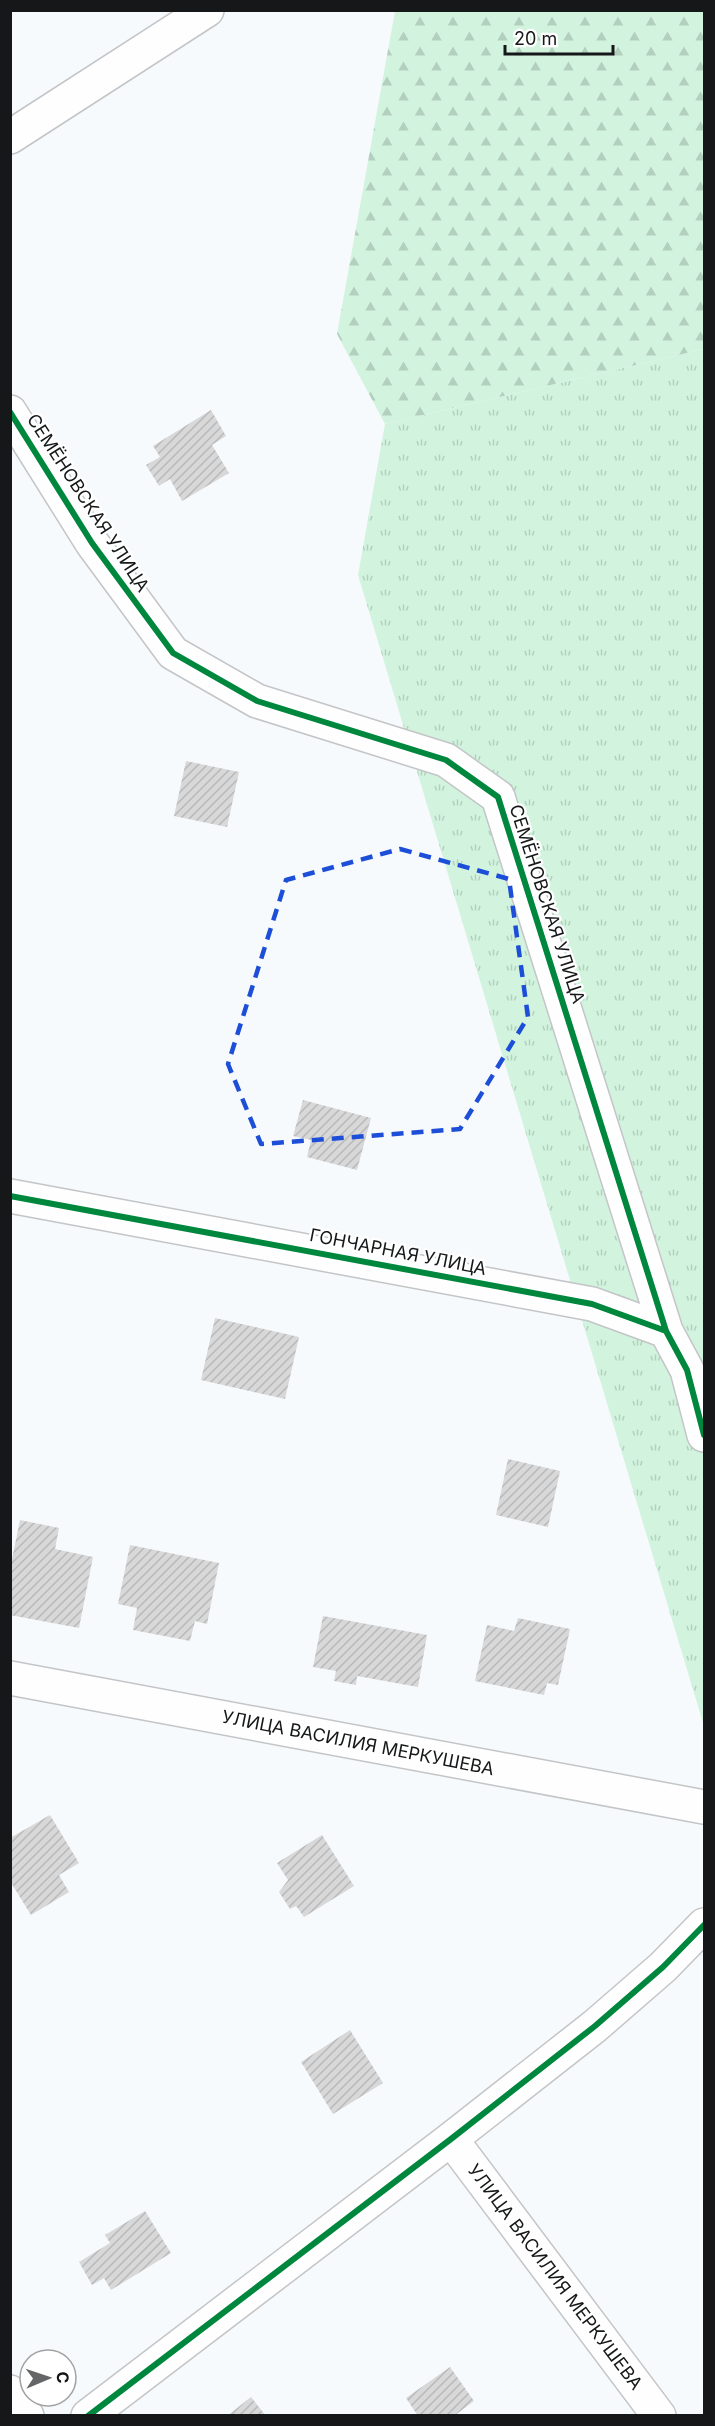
<svg xmlns="http://www.w3.org/2000/svg" width="715" height="2426" viewBox="0 0 715 2426" font-family="Inter,sans-serif">
  <defs>
    <pattern id="grass-tufts" width="24" height="20" patternUnits="userSpaceOnUse" patternTransform="scale(1.5)"><rect width="24" height="20" fill="#d2f4de"/><path d="M3 7l-1-3M5 7V3M7 7l1-3M15 17l-1-3M17 17v-4M19 17l1-3" fill="none" stroke="#b3d0be"/></pattern>
    <pattern id="forest-firs" width="22" height="20" patternUnits="userSpaceOnUse" patternTransform="scale(1.5)"><rect width="22" height="20" fill="#d2f4de"/><path d="M5 1l3.5 6h-7zM16 11l3.5 6h-7z" fill="#b3d0be"/></pattern>
    <pattern id="building-hatch" width="6" height="6" patternUnits="userSpaceOnUse" patternTransform="scale(1.5)"><rect width="6" height="6" fill="#d8d8d9"/><path d="M-1 1l2-2M0 6l6-6M5 7l2-2" fill="none" stroke="#b8b9ba"/></pattern>
  </defs>
  <rect width="100%" height="100%" fill="#f7fafc"/>
  <path fill="url(#grass-tufts)" d="M704 349V1726L358 575 385 424Z"/>
  <path fill="url(#forest-firs)" d="M395 11H704V349L385 424 337 334Z"/>
  <path fill="url(#building-hatch)" d="M211 410 226 436 212 445 229 473 182 501 170 479 159 486 146 465 160 457 153 446Z
    M186 761 239 772 227 827 174 816Z
    M303 1100 371 1118 357 1170 307 1157 311 1140 293 1136Z
    M215 1318 299 1337 285 1399 201 1380Z
    M508 1459 560 1471 548 1527 496 1515Z
    M20 1520 59 1528 55 1549 93 1557 79 1628 10 1615V1569Z
    M130 1545 219 1563 207 1624 195 1621 190 1641 133 1630 137 1608 118 1604Z
    M323 1616 427 1635 418 1687 357 1676 356 1685 334 1681 336 1671 313 1667Z
    M518 1618 570 1629 558 1685 547 1683 544 1695 475 1681 487 1625 514 1631Z
    M50 1815 79 1863 59 1875 69 1892 31 1915 10 1881V1838Z
    M322 1835 354 1886 304 1917 296 1906 290 1909 279 1892 288 1880 277 1863Z
    M350 2030 383 2083 333 2114 301 2062Z
    M145 2211 171 2253 111 2290 104 2278 92 2285 79 2262 110 2243 105 2235Z
    M450 2367 474 2401 454 2416H418L406 2398Z
    M251 2397 266 2416H227Z"/>
  <g fill="none" stroke-linecap="round" stroke-linejoin="round">
    <defs>
      <path id="minor" d="M10 137 207 10
        M10 412 92 543 173 653 257 701 446 760 498 797 666 1331
        M10 1196 592 1304 666 1331 687 1370 704 1435
        M10 1678 704 1807
        M451 2139 659 2416
        M10 2392 27 2416
        M88 2416 451 2139 595 2026 663 1967 704 1925"/>
    </defs>
    <use href="#minor" stroke="#c3c5c7" stroke-width="36"/>
    <use href="#minor" stroke="#fefeff" stroke-width="33"/>
    <defs>
      <path id="cycleway" d="M10 412 92 543 173 653 257 701 446 760 498 797 666 1331
        M10 1196 592 1304 666 1331 687 1370 704 1435
        M88 2416 451 2139 595 2026 663 1967 704 1925"/>
    </defs>
    <use href="#cycleway" stroke="#fff" stroke-width="10"/>
    <use href="#cycleway" stroke="#00873e" stroke-width="6"/>
  </g>
  <path fill="none" stroke="#1d4ed8" stroke-width="4.5" stroke-dasharray="12 8" stroke-linejoin="round" d="M400 849 509 879 528 1017 460 1129 261 1144 228 1064 286 880Z"/>
  <g text-anchor="middle" stroke-width="4.5" stroke-linejoin="round" paint-order="stroke">
    <g font-size="18" fill="#151718" stroke="#fff">
      <text transform="translate(88 503) rotate(57)" y="6">СЕМЁНОВСКАЯ УЛИЦА</text>
      <text transform="translate(547 904) rotate(72)" y="6">СЕМЁНОВСКАЯ УЛИЦА</text>
      <text transform="translate(398 1252) rotate(11)" y="6">ГОНЧАРНАЯ УЛИЦА</text>
      <text transform="translate(358 1743) rotate(11)" y="6">УЛИЦА ВАСИЛИЯ МЕРКУШЕВА</text>
      <text transform="translate(555 2277) rotate(53)" y="6">УЛИЦА ВАСИЛИЯ МЕРКУШЕВА</text>
    </g>
  </g>
  <rect width="715" height="2426" fill="none" stroke="#151718" stroke-width="24"/>
  <g transform="translate(48 2378) rotate(88)"><circle r="28" fill="#ffffff" stroke="#a1a2a3" stroke-width="1.5"/>
  <path d="M0-4.5L10 22L0 15L-10 22Z" fill="#646668"/>
  <text y="-9" font-size="16" font-weight="bold" text-anchor="middle" fill="#151718">С</text>
  </g>
  <path d="M505 45v9h108v-9" fill="none" stroke="#151718" stroke-width="3"/>
  <text x="514" y="45" font-size="18" fill="#151718" stroke="#ffffff" stroke-width="4.5" paint-order="stroke">20 m</text>
</svg>
